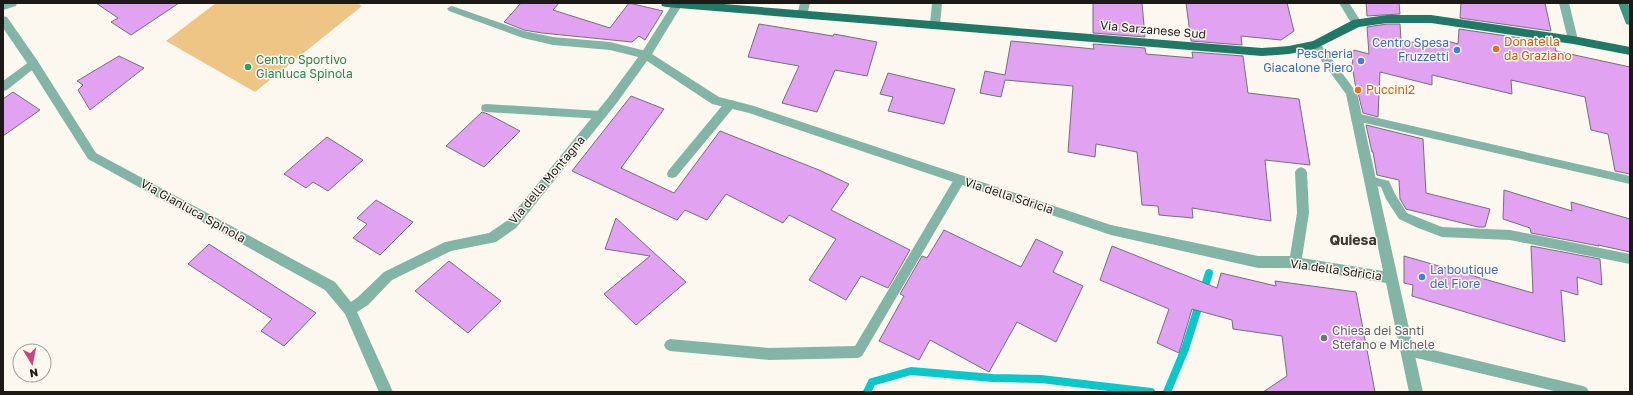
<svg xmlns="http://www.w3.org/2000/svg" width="1633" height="395" viewBox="0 0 1633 395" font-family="'Golos Text',sans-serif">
  <rect width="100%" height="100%" fill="#fdf8ef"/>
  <path fill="#eec584" d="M216 3H357L362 6 255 92 166 41Z"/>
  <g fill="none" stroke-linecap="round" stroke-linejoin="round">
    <path stroke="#0ac7c9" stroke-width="8" d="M867 392 872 382 911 371 993 378 1041 379 1151 392
      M1167 392 1185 349 1209 273"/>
  </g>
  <path fill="#e0a2f1" stroke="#756f76" d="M96 3H179L131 35 111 22 118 18Z
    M521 3H559L553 10 610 28 629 3 663 11 645 40 639 36 632 42 542 33 524 30 504 22Z
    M1093 3H1142L1145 37 1093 33Z
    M1186 3H1287L1294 31 1281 40 1241 36 1242 45 1191 41Z
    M1366 3H1399L1400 14 1367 16Z
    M1461 3H1545L1551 31 1460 18Z
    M759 24 833 36 834 34 877 42 867 76 835 70 817 112 782 103 799 66 748 57Z
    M1387 24H1400L1401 40 1444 48V40L1458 44 1459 29 1554 43 1556 51 1630 67V174L1615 171 1608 134 1591 130 1585 97 1511 80 1512 94 1432 75V85L1380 72 1378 117 1363 113 1358 93 1356 89 1352 65 1354 50 1369 54 1367 27Z
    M1011 41 1094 49 1093 44 1145 48 1146 54 1193 58 1192 52 1243 56 1248 93 1299 99 1310 165 1265 160 1271 221 1192 208 1193 218 1159 215 1158 206 1142 205 1137 152 1096 144 1095 157 1068 152 1073 86 1005 80 1001 97 980 93 985 71 1005 75Z
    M119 56 144 68 90 110 78 90 83 85 77 81Z
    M888 73 955 89 944 124 888 111 893 97 880 94Z
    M13 92 40 110 3 136V99Z
    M631 96 664 109 621 168 674 193 720 131 819 170 849 184 831 210 910 250 888 288 861 276 846 300 809 280 836 239 789 215 783 223 726 194 707 220 685 210 677 220 572 171Z
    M482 112 488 114 520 131 484 167 446 146Z
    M1366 125 1423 139 1426 193 1490 209 1485 227H1478L1406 209 1400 199 1399 180 1377 175 1373 152H1372Z
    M327 137 363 160 328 191 313 182 306 188 284 174Z
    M1504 190 1572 211 1571 202 1630 219V252L1598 245 1599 246 1531 233 1530 228 1503 219Z
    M376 200 413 222 380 255 353 238 367 224 357 218Z
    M616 218 686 282 636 325 604 294 650 256 605 249Z
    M944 230 1021 267 1036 239 1063 252 1053 272 1083 286 1056 342 1017 322 989 372 930 340 919 360 879 341 904 296 900 294 922 256 927 258Z
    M209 244 316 313 284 346 261 331 272 319 188 264Z
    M1112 246 1217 288 1221 273 1276 286 1275 281 1356 292 1375 392H1263L1287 376 1282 336 1233 329 1232 320 1192 309 1179 353 1157 343 1169 309 1100 280Z
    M1531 246 1600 259 1602 285 1577 277 1578 295 1561 290 1565 342 1412 296 1413 285 1404 283V256L1533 293Z
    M449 261 501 301 468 333 415 291Z"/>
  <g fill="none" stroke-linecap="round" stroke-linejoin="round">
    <path fill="#83b5a7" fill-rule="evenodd" d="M800 3H810L807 15 802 18 797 15Z
      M932 3H942L940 24 935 28 930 24Z
      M1559 3H1569L1578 40 1576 43H1570L1568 40Z
      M452 6 524 31 553 37 610 42 646 51 649 52 651 55 649 58 646 59 610 50 553 45 523 38 449 11 447 9 449 7Z
      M33 59 37 60 38 63 37 66 7 90 3 91V81Z
      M730 100 734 101 735 104 734 107 676 177 672 178 668 177 667 174 668 171 726 101Z
      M486 104 601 111 605 112 606 115 605 118 601 119 486 112 482 111 481 108 482 105Z
      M1356 113 1630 176V184L1356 121 1352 120 1351 117 1352 114Z
      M960 175 964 176 965 179 964 182 862 356 858 358 769 360 670 351 666 349 664 345 666 341 670 339 769 348 855 346 956 176Z
      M1370 176 1389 181 1395 194 1407 213 1442 227 1510 230 1630 254V264L1510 240 1442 237 1418 228 1399 219 1386 199 1381 187 1366 183 1365 180 1366 177Z
      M1408 344 1583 386 1587 388 1589 392H1558L1408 356 1404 354 1402 350 1404 346Z"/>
    <path fill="#83b5a7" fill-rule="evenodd" d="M3 3H17L16 6 3 10Z
      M673 3H681L682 5 652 54 719 97 754 106 1111 225 1258 256H1290L1297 213 1295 172 1297 169 1301 167 1305 169 1307 172 1309 213 1302 258 1383 271 1346 94 1310 45 1311 42H1319L1357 93 1423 392H1409L1386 283 1295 268H1258L1111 235 749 113 712 104 647 61 616 104 516 228 496 242 451 251 392 280 368 305 357 312 393 392H379L345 314 325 290 88 159 29 66 3 28V16L7 17 37 60 96 153 335 282 351 302 358 297 384 272 445 242 489 233 508 220 608 98 642 52Z
      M1339 3H1349L1362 23 1361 26H1353Z"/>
    <path fill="#419480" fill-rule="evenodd" d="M1618 3H1628L1630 8V25L1626 24 1625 21Z"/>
    <path fill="#207866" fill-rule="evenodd" d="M661 3H711L1262 48 1289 46 1313 41 1353 20 1387 15H1431L1573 36 1630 47V55L1573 44 1431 23H1387L1359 27 1315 49 1289 54 1262 56 666 7 662 6Z"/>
  </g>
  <g fill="#e8710a" stroke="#fdf8ef" stroke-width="1.5">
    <circle cx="1496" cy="49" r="4"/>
    <circle cx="1358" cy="90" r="4"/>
  </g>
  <g fill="#3f7fe0" stroke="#fdf8ef" stroke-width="1.5">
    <circle cx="1457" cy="50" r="4"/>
    <circle cx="1361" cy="61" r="4"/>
    <circle cx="1422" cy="277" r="4"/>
  </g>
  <circle fill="#2e9e5b" stroke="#fdf8ef" stroke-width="1.5" cx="248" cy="67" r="4"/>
  <circle fill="#6b7280" stroke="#fdf8ef" stroke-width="1.5" cx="1324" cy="338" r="4"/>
  <g text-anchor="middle" stroke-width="3" stroke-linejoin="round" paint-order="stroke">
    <g font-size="12" fill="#1c1a17" stroke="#fdf8ef">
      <text transform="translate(1153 30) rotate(5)" y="4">Via Sarzanese Sud</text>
      <text transform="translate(547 180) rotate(-50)" y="4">Via della Montagna</text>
      <text transform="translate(1009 196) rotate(18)" y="4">Via della Sdricia</text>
      <text transform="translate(193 211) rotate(29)" y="4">Via Gianluca Spinola</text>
      <text transform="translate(1336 270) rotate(8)" y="4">Via della Sdricia</text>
    </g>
    <g font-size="12" fill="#c56008" stroke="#fdf8ef" text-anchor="start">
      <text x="1504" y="46">Donatella<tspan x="1504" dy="14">da Graziano</tspan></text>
      <text x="1366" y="94">Puccini2</text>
    </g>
    <g font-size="12" fill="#366cbe" stroke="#fdf8ef" text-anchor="end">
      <text x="1449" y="47">Centro Spesa<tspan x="1449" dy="14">Fruzzetti</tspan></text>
      <text x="1353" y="58">Pescheria<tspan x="1353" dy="14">Giacalone Piero</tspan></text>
      <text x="1430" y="274" text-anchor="start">La boutique<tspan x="1430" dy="14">del Fiore</tspan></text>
    </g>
    <g font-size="12" fill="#27864d" stroke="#fdf8ef" text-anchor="start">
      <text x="256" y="64">Centro Sportivo<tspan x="256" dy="14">Gianluca Spinola</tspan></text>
    </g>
    <g font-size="12" fill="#5b616d" stroke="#fdf8ef" text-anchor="start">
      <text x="1332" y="335">Chiesa dei Santi<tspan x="1332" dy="14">Stefano e Michele</tspan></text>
    </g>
    <g font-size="14" font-weight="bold" fill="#3b3731" stroke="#fdf8ef">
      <text x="1353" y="245">Quiesa</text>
    </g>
  </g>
  <rect width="1633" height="395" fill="none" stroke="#1c1a17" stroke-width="8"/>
  <g transform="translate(32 363) rotate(170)"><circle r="19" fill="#fdf8ef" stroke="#a39f99"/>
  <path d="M0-3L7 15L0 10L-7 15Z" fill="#cc4279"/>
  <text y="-6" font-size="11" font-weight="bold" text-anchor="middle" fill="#1c1a17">N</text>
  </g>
</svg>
